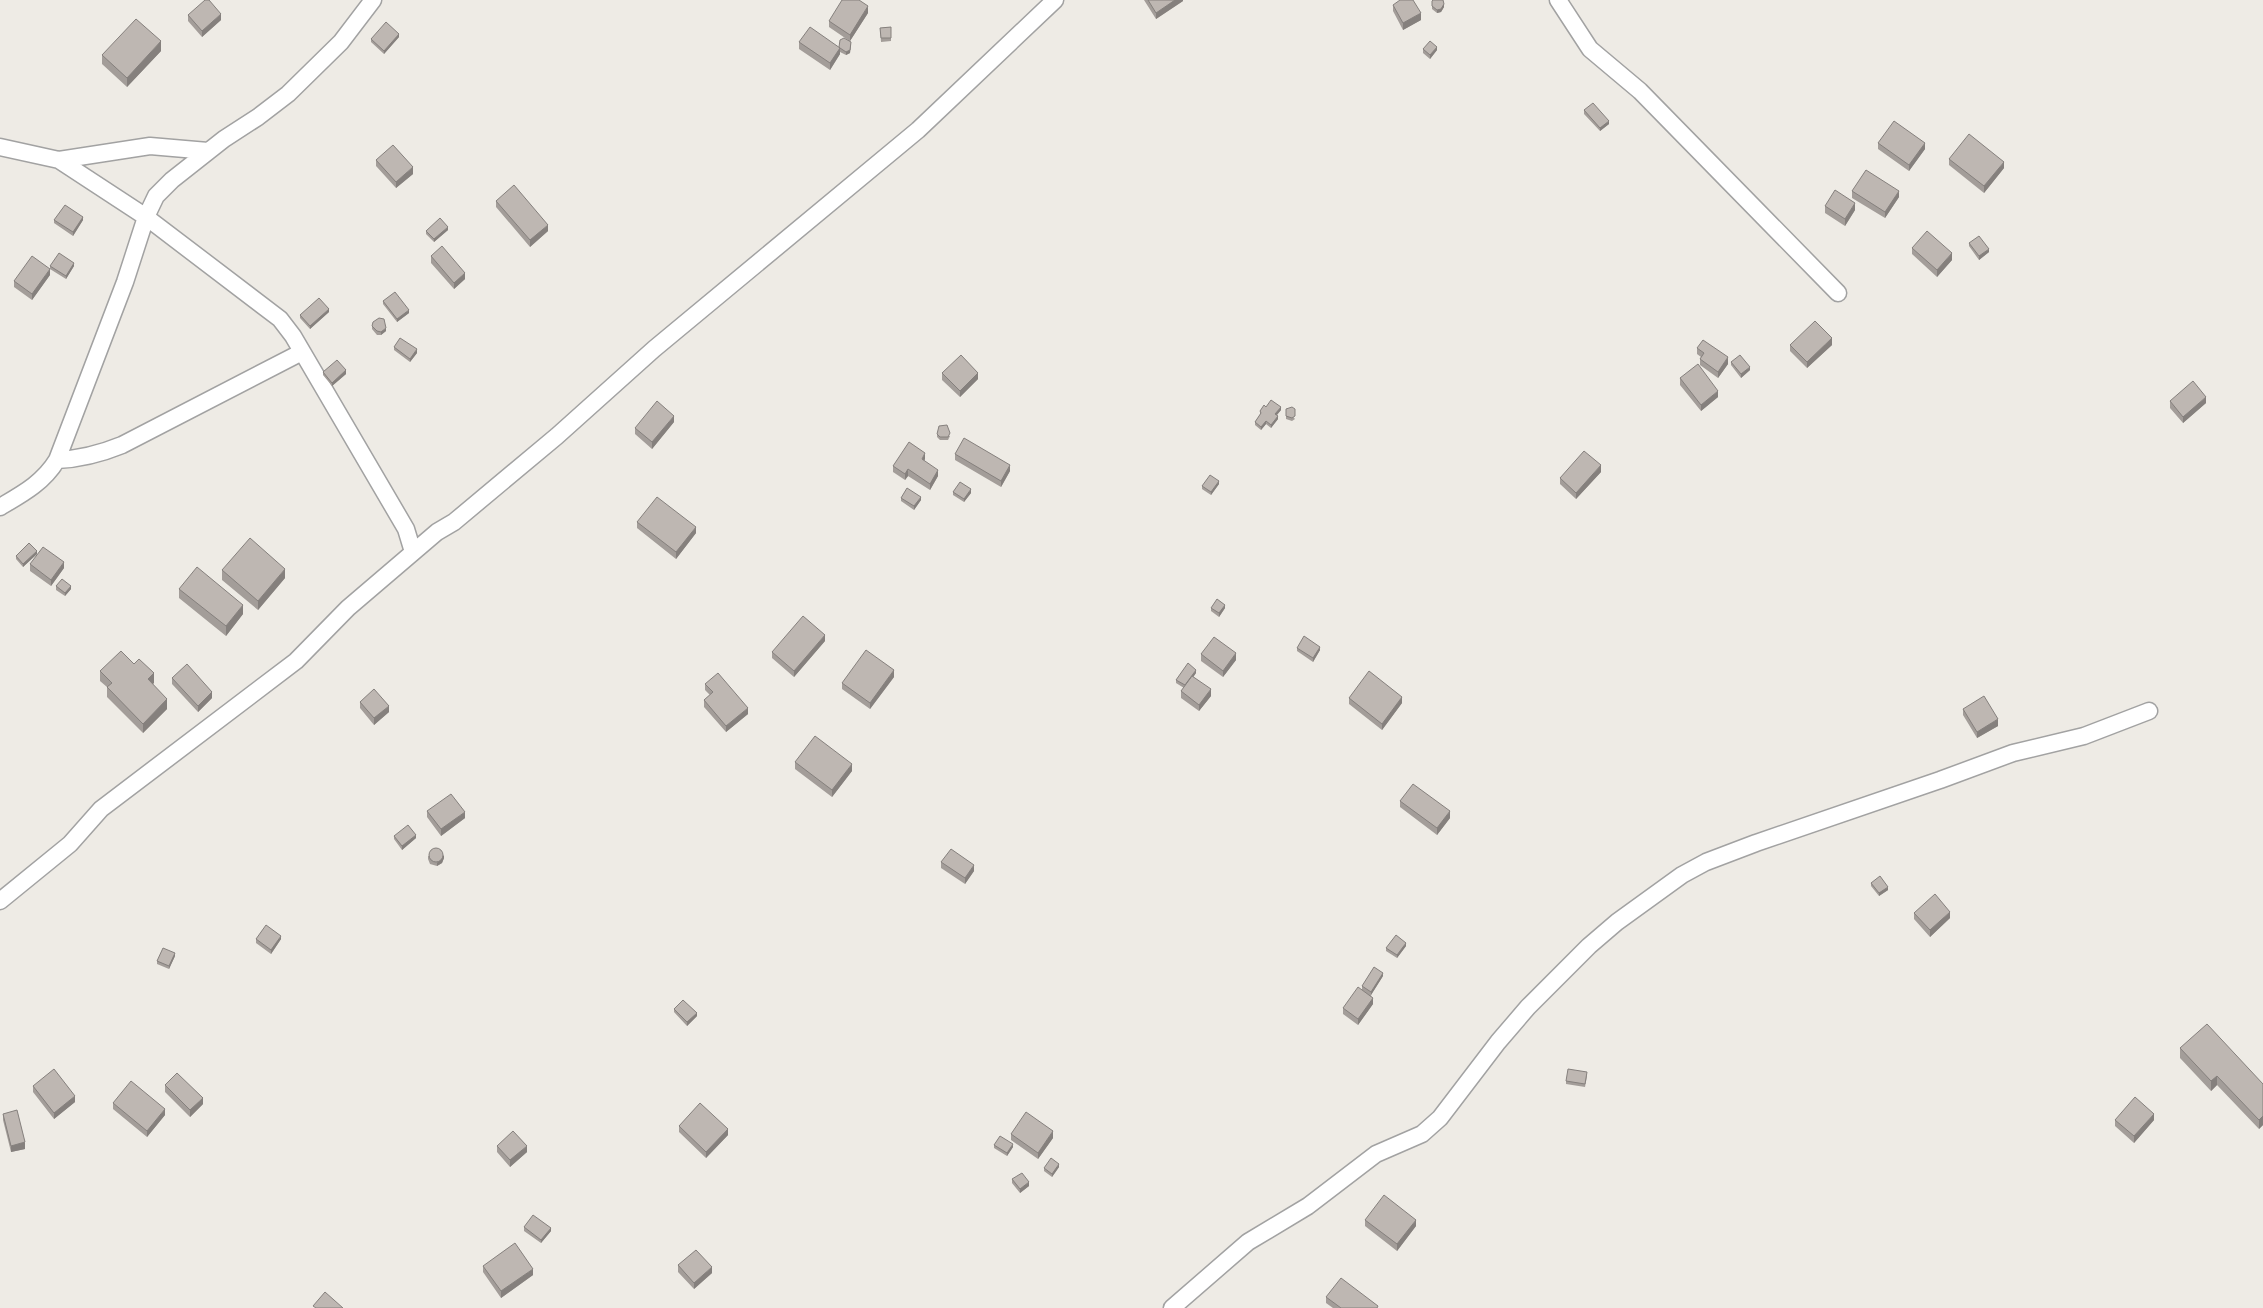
<svg xmlns="http://www.w3.org/2000/svg" width="2263" height="1308" viewBox="0 0 2263 1308" font-family="'Exo 2',sans-serif">
  <rect width="100%" height="100%" fill="#eeebe5"/>
  <g fill="none" stroke-linecap="round" stroke-linejoin="round">
    <defs>
      <path id="minor" d="M1558 0 1590 49 1640 91 1838 293
        M0 147 59 160 150 146 208 151
        M59 160 146 217 280 319 293 336 406 529 413 552
        M57 460C80 459 100 454 122 445L302 352
        M0 507C22 494 43 483 57 460L125 282 146 217 156 196 172 180 224 139 258 117 288 94 341 42 373 0
        M0 901 70 844 101 809 296 661 348 608 437 532 454 522 557 436 654 349 918 130 1055 0
        M1172 1308 1248 1242 1308 1206 1376 1154 1422 1134 1440 1118 1498 1042 1528 1007 1589 946 1617 922 1682 875 1706 862 1756 843 1940 780 2013 753 2084 736 2149 711"/>
    </defs>
    <use href="#minor" stroke="#a2a2a2" stroke-width="19"/>
    <use href="#minor" stroke="#fff" stroke-width="16"/>
  </g>
  <path fill="#a39d99" d="M1144 0H1183V1L1156 19Z
    M1432 1 1444 7 1441 12 1437 13 1432 9Z
    M1393 5 1421 20 1403 30 1393 11Z
    M868 13 850 41 851 45 850 53 846 55 840 52V54L830 70 799 49V42L839 47 848 40 829 27V21Z
    M188 15 221 20 202 37 188 21Z
    M891 27V41L881 42 880 28Z
    M399 37 384 54 371 42V39Z
    M1423 49 1437 50 1430 59 1423 53Z
    M161 51 127 87 102 64V55Z
    M1584 110 1609 124 1600 131 1584 114Z
    M1878 143 1925 149 1909 171 1878 149Z
    M1949 159 2004 168 1984 193 1949 165Z
    M376 160 413 174 396 188 376 166Z
    M1852 191 1899 197 1885 218 1852 198Z
    M496 201 548 231 530 247 496 207Z
    M1825 206 1855 210 1845 226 1825 213Z
    M54 220H83L73 236 54 223Z
    M448 230 434 242 426 234V231Z
    M1969 243 1989 252 1979 260 1969 246Z
    M1912 248 1952 260 1937 277 1912 254Z
    M431 256 465 279 454 289 431 263Z
    M50 266H74L66 279 50 269Z
    M50 275 32 300 14 287V281Z
    M383 301 409 313 397 322 383 304Z
    M329 312 310 329 300 318V315Z
    M372 326 386 331 381 335H377L372 329Z
    M1790 345H1832L1807 368 1790 351Z
    M394 347 417 353 410 362 394 350Z
    M1697 348 1728 364 1718 378 1700 365V359L1701 357 1697 354Z
    M1731 362 1750 370 1741 378 1731 365Z
    M323 372 346 374 332 386 323 375Z
    M942 373 978 379 960 397 942 380Z
    M1680 378 1718 397 1701 411 1680 385Z
    M2170 401 2206 403 2183 423 2170 408Z
    M1266 407 1281 410 1277 415 1278 419 1271 428 1266 424 1261 430 1255 425V422L1260 415V411Z
    M1286 409 1295 419 1292 421 1286 419Z
    M674 422 652 449 635 434V428Z
    M937 434 950 436 948 440H940L937 437Z
    M955 454 1010 471 1001 487 955 460Z
    M925 459 924 461 938 476 930 490 908 476 905 480 893 472V466Z
    M1601 472 1576 499 1560 484V478Z
    M1219 484 1211 495 1202 489V486Z
    M953 492 971 493 964 502 953 495Z
    M901 498 921 500 914 510 901 501Z
    M637 522 696 533 676 559 637 528Z
    M37 554 23 567 16 559V556Z
    M30 564 64 568 51 586 30 571Z
    M222 570 285 578 258 610 222 580Z
    M56 586 71 589 65 596 56 590Z
    M179 589 243 614 226 636 179 598Z
    M1211 608H1225L1219 617 1211 611Z
    M825 641 794 677 772 658V652Z
    M1297 648 1320 650 1313 662 1297 651Z
    M1201 654 1236 660 1223 677 1201 661Z
    M134 664 154 683 152 684 167 709 143 733 107 697V687L100 681V671Z
    M1196 673 1193 677 1211 696 1199 711 1181 698V691L1184 688 1176 683V680Z
    M894 677 870 709 842 689V683Z
    M172 678 212 698 198 712 172 684Z
    M705 684 748 714 726 732 704 707V700L710 695 705 690Z
    M1349 698 1402 703 1382 730 1349 704Z
    M360 702 389 712 374 725 360 708Z
    M1963 709 1998 726 1977 738 1963 715Z
    M795 762 852 771 832 797 795 769Z
    M1400 801 1450 818 1437 835 1400 807Z
    M427 811 465 818 441 836 427 817Z
    M394 836 416 838 402 850 394 839Z
    M428 856 444 858 442 863 437 866 430 864 428 859Z
    M941 862 974 871 965 884 941 868Z
    M1871 883 1888 890 1879 896 1871 886Z
    M1914 913 1950 918 1930 937 1914 919Z
    M256 939H281L271 954 256 943Z
    M1406 946 1397 958 1386 951V948Z
    M175 956 169 969 157 964V961Z
    M1383 976 1371 995 1373 1004 1358 1025 1343 1014V1008L1362 989V986Z
    M674 1009 697 1016 687 1026 674 1012Z
    M2180 1048 2263 1084V1125L2259 1129 2217 1085 2211 1091 2180 1058Z
    M1587 1076 1585 1087 1566 1084V1081Z
    M165 1085 203 1104 190 1117 165 1092Z
    M33 1086 75 1102 54 1119 33 1092Z
    M113 1103 165 1115 147 1137 113 1109Z
    M3 1114 25 1149 11 1152 3 1120Z
    M2115 1120H2154L2134 1143 2115 1126Z
    M679 1126 728 1135 706 1158 679 1132Z
    M1011 1134 1053 1138 1038 1159 1011 1140Z
    M994 1145 1013 1147 1007 1156 994 1148Z
    M497 1146 527 1152 510 1167 497 1152Z
    M1059 1167 1052 1177 1044 1171V1168Z
    M1012 1179 1029 1186 1020 1193 1012 1183Z
    M1365 1220 1416 1226 1397 1251 1365 1226Z
    M524 1227 551 1231 541 1243 524 1231Z
    M678 1265 712 1273 694 1289 678 1272Z
    M483 1266 533 1275 501 1298 483 1272Z
    M1326 1297 1378 1308H1333L1326 1303Z"/>
  <path fill="#85807d" d="M1175 0H1183V1L1156 19V13Z
    M1444 4V7L1441 12 1437 13V10Z
    M868 6V13L850 41V35Z
    M1421 13V20L1403 30V23Z
    M221 14V20L202 37V31Z
    M399 34V37L384 54V51Z
    M161 41V51L127 87V78Z
    M851 42 850 53 846 55V52Z
    M1437 47V50L1430 59V55Z
    M840 48V54L830 70V63Z
    M1609 121V124L1600 131V128Z
    M1925 143V149L1909 171V165Z
    M2004 162V168L1984 193V186Z
    M413 167V174L396 188V182Z
    M1899 191V197L1885 218V212Z
    M1855 203V210L1845 226V219Z
    M83 217V220L73 236V232Z
    M548 225V231L530 247V240Z
    M448 227V230L434 242V239Z
    M1989 249V252L1979 260V256Z
    M1952 253V260L1937 277V270Z
    M74 263V266L66 279V276Z
    M50 269V275L32 300V294Z
    M465 273V279L454 289V283Z
    M329 309V312L310 329V326Z
    M409 310V313L397 322V319Z
    M386 328V331L381 335V332Z
    M1832 338V345L1807 368V362Z
    M417 349V353L410 362V359Z
    M1728 357V364L1718 378V372Z
    M1750 367V370L1741 378V374Z
    M346 370V374L332 386V383Z
    M978 373V379L960 397V391Z
    M1718 391V397L1701 411V405Z
    M2206 397V403L2183 423V417Z
    M1281 407V410L1275 417V414Z
    M674 416V422L652 449V442Z
    M1278 416V419L1271 428V425Z
    M1266 421V424L1261 430V427Z
    M925 453V459L922 465V459Z
    M1010 465V471L1001 487V481Z
    M1601 465V472L1576 499V493Z
    M908 469V476L905 480V474Z
    M938 470V476L930 490V484Z
    M1219 481V484L1211 495V492Z
    M971 489V493L964 502V499Z
    M921 497V500L914 510V506Z
    M696 527V533L676 559V552Z
    M37 551V554L23 567V564Z
    M64 562V568L51 586V580Z
    M285 569V578L258 610V601Z
    M71 586V589L65 596V593Z
    M243 605V614L226 636V626Z
    M1225 605V608L1219 617V613Z
    M825 635V641L794 677V671Z
    M1320 647V650L1313 662V658Z
    M1236 653V660L1223 677V671Z
    M894 670V677L870 709V703Z
    M1196 670V673L1185 689V685Z
    M154 673V683L148 689V679Z
    M1211 689V696L1199 711V705Z
    M212 692V698L198 712V706Z
    M1402 697V703L1382 730V724Z
    M167 699V709L143 733V724Z
    M389 706V712L374 725V718Z
    M748 708V714L726 732V726Z
    M1998 719V726L1977 738V732Z
    M852 764V771L832 797V790Z
    M1450 811V818L1437 835V828Z
    M465 812V818L441 836V829Z
    M416 835V838L402 850V846Z
    M444 855V858L442 863 437 866V863Z
    M974 865V871L965 884V878Z
    M1888 887V890L1879 896V893Z
    M1950 912V918L1930 937V930Z
    M281 936V939L271 954V950Z
    M1406 943V946L1397 958V955Z
    M175 953V956L169 969V966Z
    M1383 973V976L1371 995V992Z
    M1373 998V1004L1358 1025V1019Z
    M697 1013V1016L687 1026V1022Z
    M2217 1076V1085L2211 1091V1081Z
    M75 1096V1102L54 1119V1113Z
    M203 1098V1104L190 1117V1110Z
    M165 1109V1115L147 1137V1131Z
    M2154 1114V1120L2134 1143V1136Z
    M2263 1116V1125L2259 1129V1120Z
    M728 1129V1135L706 1158V1152Z
    M1053 1131V1138L1038 1159V1153Z
    M25 1142V1149L11 1152V1146Z
    M1013 1144V1147L1007 1156V1153Z
    M527 1146V1152L510 1167V1160Z
    M1059 1164V1167L1052 1177V1174Z
    M1029 1182V1186L1020 1193V1189Z
    M1416 1220V1226L1397 1251V1244Z
    M551 1228V1231L541 1243V1240Z
    M712 1267V1273L694 1289V1283Z
    M533 1269V1275L501 1298V1291Z"/>
  <path fill="#beb7b2" stroke="#85807d" d="M205 0H209L221 14 202 31 188 15Z
    M842 0H859L868 6 850 35 829 21Z
    M1148 0H1175L1156 13Z
    M1400 0H1413L1421 13 1403 23 1393 5Z
    M1433 0H1443L1444 4 1441 9 1437 10 1432 6V1Z
    M136 19 161 41 127 78 102 55Z
    M386 22 399 34 384 51 371 39Z
    M810 27 840 48 830 63 799 42Z
    M891 27V38H881L880 28Z
    M844 38 851 42 850 50 846 52 840 48 839 47 840 40Z
    M1430 41 1437 47 1430 55 1423 49Z
    M1593 103 1609 121 1600 128 1584 110Z
    M1894 121 1925 143 1909 165 1878 143Z
    M1969 134 2004 162 1984 186 1949 159Z
    M393 145 413 167 396 182 376 160Z
    M1866 170 1899 191 1885 212 1852 191Z
    M514 185 548 225 530 240 496 201Z
    M1835 190 1855 203 1845 219 1825 206Z
    M65 205 83 217 73 232 54 220Z
    M440 218 448 227 434 239 426 231Z
    M1927 231 1952 253 1937 270 1912 248Z
    M1979 236 1989 249 1979 256 1969 243Z
    M442 246 465 273 454 283 431 256Z
    M59 253 74 263 66 276 50 266Z
    M32 256 50 269 32 294 14 281Z
    M395 292 409 310 397 319 383 301Z
    M319 298 329 309 310 326 300 315Z
    M379 318 384 319 386 328 381 332 377 331 372 326 373 322Z
    M1815 321 1832 338 1807 362 1790 345Z
    M400 338 417 349 410 359 394 347Z
    M1703 340 1728 357 1718 372 1700 359 1704 353 1697 348Z
    M961 355 978 373 960 391 942 373Z
    M1740 355 1750 367 1741 374 1731 362Z
    M337 360 346 370 332 383 323 372Z
    M1698 364 1718 391 1701 405 1680 378Z
    M2193 381 2206 397 2183 417 2170 401Z
    M1271 400 1281 407 1275 414 1278 416 1271 425 1266 421 1261 427 1255 422 1261 413 1260 411 1264 405 1266 407Z
    M657 401 674 416 652 442 635 428Z
    M1292 407 1295 409V416L1292 418 1286 416V409Z
    M947 425 950 433 948 437H940L937 434 939 426Z
    M964 438 1010 465 1001 481 955 454Z
    M909 442 925 453 922 459 938 470 930 484 908 469 905 474 893 466Z
    M1584 451 1601 465 1576 493 1560 478Z
    M1210 475 1219 481 1211 492 1202 486Z
    M960 482 971 489 964 499 953 492Z
    M907 488 921 497 914 506 901 498Z
    M657 497 696 527 676 552 637 522Z
    M250 538 285 569 258 601 222 570Z
    M29 543 37 551 23 564 16 556Z
    M43 547 64 562 51 580 30 564Z
    M197 567 243 605 226 626 179 589Z
    M62 579 71 586 65 593 56 586Z
    M1217 599 1225 605 1219 613 1211 608Z
    M803 616 825 635 794 671 772 652Z
    M1304 636 1320 647 1313 658 1297 648Z
    M1214 637 1236 653 1223 671 1201 654Z
    M866 650 894 670 870 703 842 683Z
    M121 651 134 664 139 659 154 673 148 679 167 699 143 724 107 687 112 683 100 671Z
    M1188 663 1196 670 1185 685 1176 680Z
    M187 664 212 692 198 706 172 678Z
    M1369 671 1402 697 1382 724 1349 698Z
    M718 673 748 708 726 726 704 700 713 692 705 684Z
    M1192 676 1211 689 1199 705 1181 691Z
    M374 689 389 706 374 718 360 702Z
    M1984 696 1998 719 1977 732 1963 709Z
    M815 736 852 764 832 790 795 762Z
    M1413 784 1450 811 1437 828 1400 801Z
    M451 794 465 812 441 829 427 811Z
    M408 825 416 835 402 846 394 836Z
    M429 855a7 7 0 1 1 14 0a7 7 0 1 1-14 0Z
    M951 849 974 865 965 878 941 862Z
    M1880 876 1888 887 1879 893 1871 883Z
    M1935 894 1950 912 1930 930 1914 913Z
    M266 925 281 936 271 950 256 939Z
    M1396 935 1406 943 1397 955 1386 948Z
    M163 948 175 953 169 966 157 961Z
    M1374 967 1383 973 1371 992 1362 986Z
    M1358 987 1373 998 1358 1019 1343 1008Z
    M683 1000 697 1013 687 1022 674 1009Z
    M2207 1024 2263 1084V1116L2259 1120 2217 1076 2211 1081 2180 1048Z
    M54 1069 75 1096 54 1113 33 1086Z
    M1568 1069 1587 1072 1585 1084 1566 1081Z
    M177 1073 203 1098 190 1110 165 1085Z
    M131 1081 165 1109 147 1131 113 1103Z
    M2135 1097 2154 1114 2134 1136 2115 1120Z
    M700 1103 728 1129 706 1152 679 1126Z
    M17 1110 25 1142 11 1146 3 1114Z
    M1026 1112 1053 1131 1038 1153 1011 1134Z
    M513 1131 527 1146 510 1160 497 1146Z
    M1000 1136 1013 1144 1007 1153 994 1145Z
    M1051 1158 1059 1164 1052 1174 1044 1168Z
    M1022 1173 1029 1182 1020 1189 1012 1179Z
    M1384 1195 1416 1220 1397 1244 1365 1220Z
    M533 1215 551 1228 541 1240 524 1227Z
    M515 1243 533 1269 501 1291 483 1266Z
    M696 1250 712 1267 694 1283 678 1265Z
    M1341 1278 1378 1306 1377 1308H1341L1326 1297Z
    M325 1292 343 1308H316L313 1306Z"/>
</svg>
